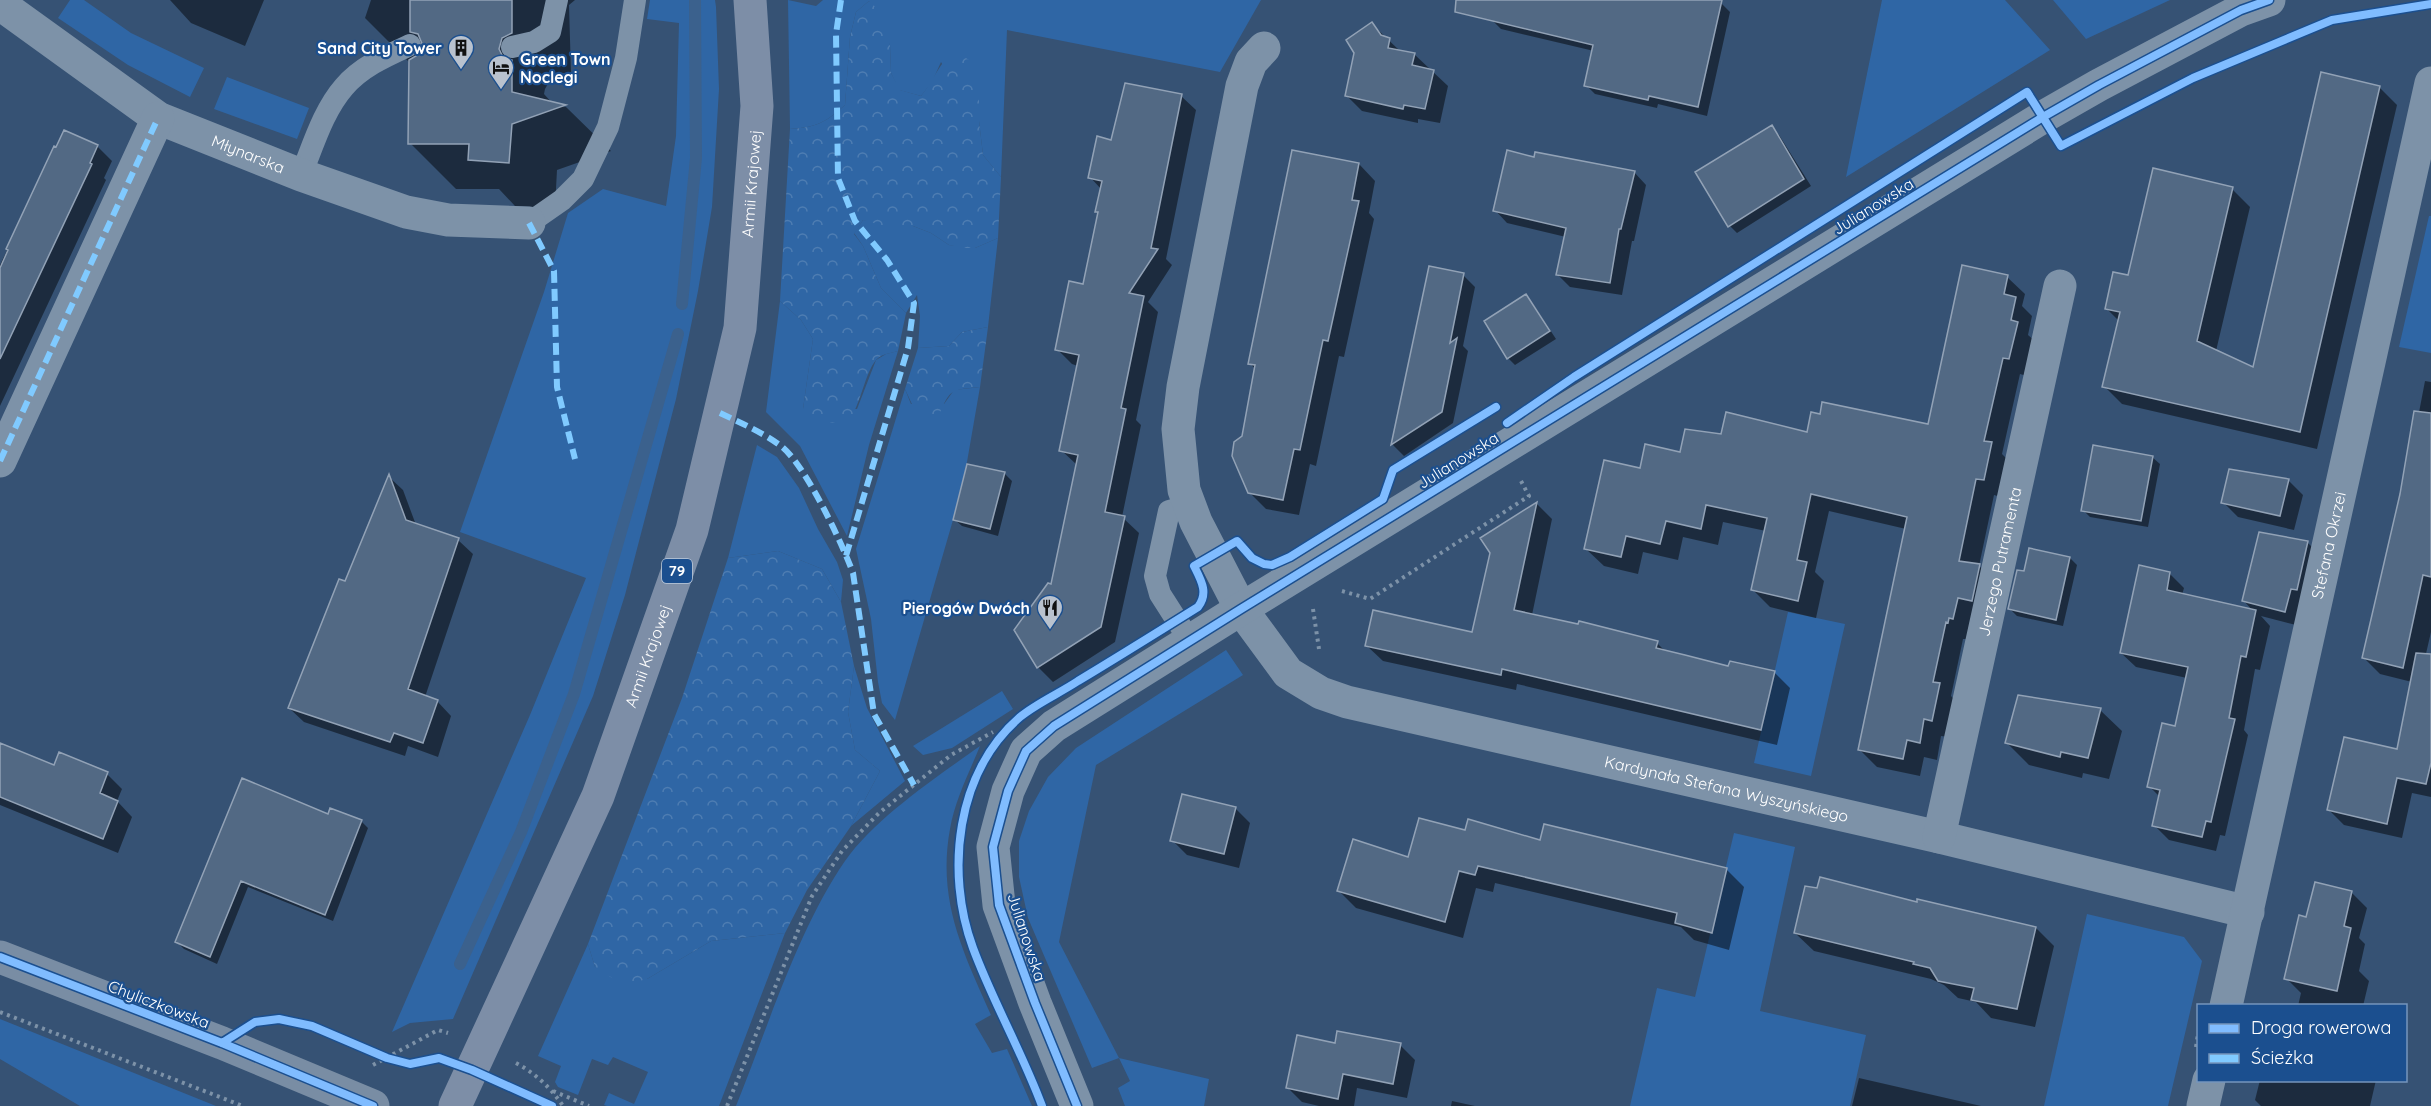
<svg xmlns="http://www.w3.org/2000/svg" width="2431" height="1106" viewBox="0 0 2431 1106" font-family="Quicksand,sans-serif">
  <defs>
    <pattern id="forest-crowns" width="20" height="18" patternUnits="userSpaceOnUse" patternTransform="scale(1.5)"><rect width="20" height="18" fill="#2f66a5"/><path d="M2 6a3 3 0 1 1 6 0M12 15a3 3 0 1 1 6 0" fill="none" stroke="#4e7db2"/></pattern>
  </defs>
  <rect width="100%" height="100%" fill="#365274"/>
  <path fill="#2f66a5" d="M70 0H84L131 33 204 68 190 97 128 65 58 18Z
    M650 0H715L716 7 719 89 712 207 698 291 676 399 625 595 593 696 453 1019 410 1023 392 1032 530 715 586 578 460 532 544 292 568 213 603 189 666 206 676 136 679 23 647 19Z
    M788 0 816 6 823 0H1261L1220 72 1007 30 1001 177 983 155 979 121 941 62 932 82 921 96 899 90 891 73 890 45 869 1 856 12 850 37 845 105C825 123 817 127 790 129Z
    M1882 0H2005L2050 50 1846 177Z
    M2053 0H2170L2086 39Z
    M227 77 309 108 297 139 214 109Z
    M2429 216H2431V353L2399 347Z
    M863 220 913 226 931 233 949 245 975 248 998 238 988 327 962 332 949 346 918 348 920 316 917 295 906 313 881 288 863 246 854 233Z
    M780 301 801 320 813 339 803 409H857L876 360 886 354 898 351 869 445 847 536 800 446 766 412Z
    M980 387 967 462 953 520 895 720 882 703 878 682 871 619 856 549 905 389 911 404H944L954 390Z
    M757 445 777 457 799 488 818 529 837 562 843 580 841 602 822 569 778 551 728 558Z
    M1788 612 1845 624 1811 776 1754 763Z
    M1226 650 1243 675 1096 765 1059 942 1119 1058 1209 1079 1204 1106H1125L1118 1088 1130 1081 1119 1058 1092 1068 1028 918 1019 877V841L1029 811 1048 777 1076 748Z
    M854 666 867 708 905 781 851 826 880 771 855 750 848 712Z
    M1002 691 1013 709 952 748 923 755 913 746Z
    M980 746C969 773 955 800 950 829 937 900 963 952 991 1015L975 1024 992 1053 1007 1049 1032 1106H736C768 1027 797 931 845 861 876 817 937 777 980 746Z
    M1734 833 1795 847 1760 1011 1866 1035 1850 1106H1630L1657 988 1695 997Z
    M2087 914 2184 937 2202 961 2168 1106H2044Z
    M785 933 719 1106H607L604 1105 609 1093 634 1104 648 1072 613 1057 608 1065 592 1059 578 1095 558 1087 555 1082 561 1066 538 1056 588 944 595 967 647 979 711 941Z
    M0 1019 216 1106H80L0 1059Z"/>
  <path fill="url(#forest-crowns)" d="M869 1 884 15 890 45 891 73 900 90 921 96C935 79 937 65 955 51L969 60 979 81V121L983 155 1001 177 998 238 975 248H964L949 245 931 233 913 226H884L863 220 854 234 863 246 881 288 906 313 898 351C891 353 881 354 876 360 865 373 861 403 849 421L830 423 812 420 803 409 813 339 801 320 780 301 790 129C817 127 825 123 845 105L850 37 856 12Z
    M988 327 980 387C952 390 950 388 939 415L928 420 916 413 905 389 918 348 949 346 962 332Z
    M778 551 822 569 841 602 854 666 848 712 855 750 880 771 851 826 807 890 785 933 711 941 647 979 623 985 595 967 588 944 682 698 728 558Z"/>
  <path fill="#0007" d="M170 0H264L245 46 191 23Z
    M371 0H575L569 5 571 73H557V79L549 82 545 89 544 94 553 104 566 107 611 151 557 170 555 208 515 206 499 189H456L410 143 411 64 365 18Z
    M1496 0H1710L1721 3 1730 12 1707 116 1658 104 1657 108 1595 94 1586 85 1594 51 1501 29 1492 20Z
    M1372 24 1401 52 1414 54 1448 86 1440 123 1418 119V123L1362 111 1347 96Z
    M2379 87 2397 105 2317 449 2122 404 2104 386 2119 321 2106 308 2232 189 2250 207 2216 351 2254 369Z
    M1181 96 1196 110 1166 259 1172 265 1148 302 1158 312 1136 420 1141 425 1122 517 1139 533 1115 642 1053 682 1038 667 1077 465 1061 450 1078 366 1072 364 1057 349 1084 286 1099 214 1097 211 1101 189 1090 177 1112 142Z
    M1771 127 1779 135 1811 186 1737 233 1730 226Z
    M97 146 112 161 104 178 106 180 0 406V265L55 148Z
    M1535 158 1634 172 1646 185 1634 241H1632L1622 295 1570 287 1557 274 1566 237 1507 223 1495 210Z
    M1359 164 1375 181 1369 213 1374 219 1344 357 1339 356 1316 466 1310 464 1299 515 1266 509 1249 492 1243 436 1255 369 1250 363Z
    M1430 268 1463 275 1475 287 1463 346 1468 351 1453 423 1404 456 1393 445Z
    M2007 277 2025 294 2022 306 2032 316 2028 335 2035 341 2027 376 2020 374 2002 454 2009 461 2001 497 1994 495 1979 566 1997 583 1966 639H1963L1951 696 1957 702 1949 737 1941 736 1937 760 1924 757 1920 776 1877 767 1859 749 1906 529 1829 511 1815 572 1824 581 1816 618 1770 607 1753 590 1766 531 1723 522 1718 545 1683 537 1678 560 1643 552 1638 574 1604 566 1586 549 1641 469 1722 436 1929 426Z
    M1526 296 1533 304 1556 339 1515 365 1508 358Z
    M2425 381 2431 382V632L2425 658 2431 660V797L2412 793 2402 838 2344 825 2329 810 2398 751 2412 682 2380 674 2363 657 2416 428Z
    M2152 457 2160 464 2148 527 2090 517 2083 510Z
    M1005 474 1012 481 998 536 962 526 954 519Z
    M389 477 403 490 416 525 458 540 473 554 425 697 437 701 451 716 438 757 408 746 405 756 304 722 289 708 345 583Z
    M2288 480 2303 495 2294 530 2238 517 2223 502Z
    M1537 504 1552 519 1532 615 1657 643 1666 652 1729 667 1774 672 1790 688 1777 745 1517 684 1516 690 1383 661 1367 646 1474 633 1491 553 1482 538Z
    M2307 542 2322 557 2300 626 2261 616 2270 626 2260 670 2255 669 2244 730 2248 735 2225 836 2220 835 2216 851 2169 840 2154 825 2160 797 2149 786 2176 728 2187 678 2136 667 2121 653 2169 573 2184 588 2182 595 2253 611 2244 601Z
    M2070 558 2077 565 2063 626 2017 616 2010 609 2025 573Z
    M2100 710 2122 731 2109 779 2083 773 2082 778 2029 765 2007 743Z
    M0 745 55 767 60 754 107 774 122 789 117 801 132 817 118 853 0 805Z
    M243 780 329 816 361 821 368 828 333 921 248 887 217 964 184 949 177 942Z
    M1235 808 1250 823 1239 868 1187 855 1172 840Z
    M1466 832 1726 869 1744 887 1729 950 1694 940 1681 927 1495 883 1493 892 1476 888 1463 938 1356 908 1338 890Z
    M2316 884 2352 893 2367 908 2359 938 2365 944 2359 971 2369 981 2363 1006H2298L2301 993 2286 978 2308 919Z
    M1918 904 2036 928 2054 946 2035 1027 1991 1018 1976 1002 1958 998 1944 985 1931 979 1814 951 1795 933Z
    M1336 1045H1400L1415 1060 1407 1098 1357 1088 1354 1106H1319L1302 1102 1287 1087Z
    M1859 1078 1981 1106H1852Z
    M2260 1080H2376L2370 1106H2261L2255 1100Z
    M1452 1101 1475 1106H1451Z"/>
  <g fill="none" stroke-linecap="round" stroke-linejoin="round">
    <path stroke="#3b618d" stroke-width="12" d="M682 304 696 158 695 0
      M460 964 521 832 574 694 678 334"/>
  </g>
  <path fill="#526984" stroke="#92a2b6" stroke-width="1.5" d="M410 0H512V33L502 38 499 49 503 57 512 60V92L566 105 512 124 509 163 468 160 469 144H408L409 60 421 53 423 46 418 34 410 32Z
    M1456 0H1722L1698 107 1649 96 1648 100 1584 86 1593 45 1455 12Z
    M1372 22 1381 35 1390 38 1388 48 1415 53 1412 65 1434 70 1425 109 1404 105 1403 109 1345 96 1354 53 1346 40Z
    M2321 72 2380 86 2300 432 2102 387 2120 312 2105 309 2113 272 2128 275 2153 168 2233 187 2197 341 2253 367Z
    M1125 83 1182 94 1151 248 1158 249 1129 293 1144 296 1121 408 1126 409 1105 512 1125 516 1101 627 1037 668 1014 630 1048 583 1051 584 1078 455 1059 451 1079 355 1055 350 1069 281 1083 284 1098 212H1095L1102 181 1088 178 1097 136 1111 140Z
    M1772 125 1804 179 1728 227 1695 172Z
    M64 130 98 145 90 163 92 164 0 359V268L8 250 6 249 54 146 56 147Z
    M1292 150 1359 163 1352 200 1359 201 1328 341 1323 340 1300 450 1294 449 1283 500 1248 493 1232 456 1234 442 1242 436 1255 365 1248 364Z
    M1507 150 1534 157 1535 152 1635 171 1621 229H1619L1610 283 1556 275 1566 228 1493 211Z
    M1962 265 2008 275 2004 294 2016 297 2011 320 2018 322 2009 359 2003 358 1984 441 1992 442 1984 480 1976 479 1959 561 1980 564 1972 601 1958 598 1953 619 1949 618 1948 623 1946 622 1933 682 1940 683 1932 721 1924 719 1920 743 1907 740 1903 759 1858 750 1907 517 1811 494 1797 560 1807 562 1798 601 1751 590 1767 518 1706 505 1701 529 1666 521 1660 544 1626 536 1621 557 1584 549 1604 460 1640 468 1645 444 1680 452 1685 429 1721 434 1726 412 1807 432 1811 412 1820 414 1822 402 1928 424Z
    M1429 266 1464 273 1450 343 1457 338 1442 412 1391 445Z
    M1526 294 1550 331 1507 359 1484 321Z
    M2414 411 2431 413V577L2423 575 2403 668 2362 658 2400 494Z
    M2093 445 2153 456 2141 521 2081 511Z
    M967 464 1005 472 990 529 953 520Z
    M2229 469 2289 479 2280 516 2221 503Z
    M389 474 406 520 459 538 408 689 438 700 423 743 394 733 390 742 288 708 339 579 345 581Z
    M1537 502 1514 610 1578 624 1579 621 1658 641 1656 648 1685 655 1728 666 1730 661 1775 671 1761 730 1502 669 1501 675 1365 646 1373 610 1472 632 1490 553 1480 538Z
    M2259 532 2308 541 2297 590 2291 589 2285 612 2242 601Z
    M2029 548 2070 557 2056 620 2008 609 2017 570 2024 571Z
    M2139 565 2170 572 2167 590 2256 610 2246 657 2241 656 2229 718 2235 719 2211 822 2206 821 2202 837 2152 826 2160 790 2147 787 2162 723 2175 726 2188 667 2120 653Z
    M2416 653 2431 654V763L2426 784 2397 778 2387 824 2327 810 2344 737 2397 749Z
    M2018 695 2101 708 2088 758 2061 752 2060 757 2005 743Z
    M0 743 54 765 59 752 108 772 100 793 118 801 103 839 0 797Z
    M242 778 328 814 330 808 362 820 325 915 241 881 210 957 175 942Z
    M1182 794 1236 807 1224 854 1170 841Z
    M1419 818 1465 830 1468 819 1540 840 1544 824 1727 868 1712 933 1675 923 1677 913 1478 866 1475 875 1459 871 1445 922 1337 891 1353 839 1408 857Z
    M1820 877 1917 902V899L2036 927 2017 1009 1971 1000 1974 988 1938 981 1930 968 1913 964 1914 962 1794 933 1805 886 1817 888Z
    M2315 882 2352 891 2344 926 2351 928 2337 991 2284 979 2299 915 2306 917Z
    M1337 1031 1401 1043 1393 1084 1343 1074 1338 1099 1286 1088 1297 1035 1335 1043Z"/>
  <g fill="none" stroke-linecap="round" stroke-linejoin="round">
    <path stroke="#7d92a8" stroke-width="4" stroke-dasharray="3 4.5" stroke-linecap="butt" d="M1342 591 1370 599 1529 496 1521 481
      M1313 609 1319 649
      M0 1012 243 1106
      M2196 1047 2198 1034
      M516 1063C535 1073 551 1088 563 1106
      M373 1065 438 1030 448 1033
      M553 1091 589 1106
      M727 1106 812 896 842 851 879 813 951 755 993 732"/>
    <path stroke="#7d92a8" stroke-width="22" d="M512 47 534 42 550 32 557 0
      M301 175C313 146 323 111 344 87 361 67 386 56 410 45
      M529 223 562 200 583 179 608 127 626 58 635 0
      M1190 641 1160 594 1155 576 1169 511 1190 505"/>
    <g stroke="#7d92a8" stroke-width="33">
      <path id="s1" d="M0 4 158 118 301 175 406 212 448 220 529 223"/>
      <path id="s2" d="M1264 48 1251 62 1242 86 1183 387 1178 429 1184 490 1196 522 1241 609 1288 673 1321 693 1347 702 1939 837 2248 912"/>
      <path d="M0 461 158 118"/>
      <path id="s3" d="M1939 837 2060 286"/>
      <path id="s4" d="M2226 1006 2431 83"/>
      <path d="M1077 1106 1035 1003 999 905 993 847 1008 791 1026 751 1054 726 1241 609 2043 117 2099 85 2241 10 2269 0"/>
      <path d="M2203 1106 2209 1080"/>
    </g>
    <path stroke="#798da4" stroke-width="33" d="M0 957 222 1043 373 1106"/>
    <path stroke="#7d8ea7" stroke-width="33" id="s5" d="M455 1106 598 796 692 530 740 328 757 106 750 0"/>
    <path stroke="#80caff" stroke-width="6" stroke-dasharray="12 6" stroke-linecap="butt" d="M841 0 836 34 838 178 855 221 887 260 914 303 908 348 846 556
      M529 223 554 271 557 387 575 459
      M720 413C741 423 762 432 781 446 805 464 842 543 853 573L874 714 914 785
      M0 461 158 118"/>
    <defs>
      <path id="cycleway" d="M1507 423 1574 377 2027 92 2061 146 2193 78 2332 20 2431 4
        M0 957 222 1043 373 1106
        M222 1043 255 1022 279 1019 312 1026 387 1058 410 1064 439 1058 472 1070 552 1106
        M1042 1106C1022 1052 993 1002 973 948 945 872 956 772 1020 717 1037 703 1060 693 1078 681 1118 657 1158 632 1198 607 1209 593 1201 580 1194 566L1237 541 1252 558 1264 564 1272 565 1290 557 1383 499 1393 470 1496 407
        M1077 1106 1035 1003 999 905 993 847 1008 791 1026 751 1054 726 1241 609 2043 117 2099 85 2241 10 2269 0"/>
    </defs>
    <use href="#cycleway" stroke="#1b4f8f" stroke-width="11"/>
    <use href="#cycleway" stroke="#80bcff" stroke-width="8"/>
  </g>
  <defs>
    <symbol id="building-pin" viewBox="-11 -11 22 30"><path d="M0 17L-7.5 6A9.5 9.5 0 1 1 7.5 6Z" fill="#b9c2ce" stroke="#1b4f8f"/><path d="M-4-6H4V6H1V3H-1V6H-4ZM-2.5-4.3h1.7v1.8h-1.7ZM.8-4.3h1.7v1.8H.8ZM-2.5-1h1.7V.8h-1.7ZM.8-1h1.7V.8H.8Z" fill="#111"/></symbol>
    <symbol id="hotel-pin" viewBox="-11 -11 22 30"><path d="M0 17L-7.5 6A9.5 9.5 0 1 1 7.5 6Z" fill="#b9c2ce" stroke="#1b4f8f"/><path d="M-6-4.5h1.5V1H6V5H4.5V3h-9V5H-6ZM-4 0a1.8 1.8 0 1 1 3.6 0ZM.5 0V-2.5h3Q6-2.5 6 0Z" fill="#111"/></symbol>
    <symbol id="restaurant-pin" viewBox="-11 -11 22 30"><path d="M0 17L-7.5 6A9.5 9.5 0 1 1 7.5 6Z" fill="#b9c2ce" stroke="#1b4f8f"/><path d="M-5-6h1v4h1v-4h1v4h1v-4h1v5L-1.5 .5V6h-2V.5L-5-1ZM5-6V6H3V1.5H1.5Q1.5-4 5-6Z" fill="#111"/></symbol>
  </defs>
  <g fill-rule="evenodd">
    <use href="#building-pin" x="446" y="33" width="30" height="40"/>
    <use href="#hotel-pin" x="486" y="53" width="30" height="40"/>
    <use href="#restaurant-pin" x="1035" y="593" width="30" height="40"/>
  </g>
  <g text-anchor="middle" stroke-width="4.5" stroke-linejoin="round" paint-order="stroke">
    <rect fill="#1b4f8f" stroke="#bbcadd" stroke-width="1.5" x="662" y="559" width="30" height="24" rx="4.5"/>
    <g font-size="15" font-weight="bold" fill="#fff">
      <text x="677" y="576">79</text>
    </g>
    <g font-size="16" font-weight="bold" fill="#fff" stroke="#1b4f8f" text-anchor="end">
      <text x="442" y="54">Sand City Tower</text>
      <text x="520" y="65" text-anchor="start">Green Town<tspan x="520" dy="18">Noclegi</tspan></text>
      <text x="1030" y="614">Pierogów Dwóch</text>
    </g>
    <g font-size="16" fill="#fff" stroke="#1b4f8f">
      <text dy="6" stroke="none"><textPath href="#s1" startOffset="292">Młynarska</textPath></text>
      <text dy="6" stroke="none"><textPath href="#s5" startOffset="976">Armii Krajowej</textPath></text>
      <text transform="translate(1873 206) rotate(-32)" y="6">Julianowska</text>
      <text transform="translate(1458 460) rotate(-32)" y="6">Julianowska</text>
      <text dy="6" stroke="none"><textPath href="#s4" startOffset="472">Stefana Okrzei</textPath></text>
      <text dy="6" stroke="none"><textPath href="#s3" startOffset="282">Jerzego Putramenta</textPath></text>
      <text dy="6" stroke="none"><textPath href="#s5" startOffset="490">Armii Krajowej</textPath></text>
      <text dy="6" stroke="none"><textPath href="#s2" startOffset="1122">Kardynała Stefana Wyszyńskiego</textPath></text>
      <text transform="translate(1027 937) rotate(72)" y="6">Julianowska</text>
      <text transform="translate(159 1004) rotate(21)" y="6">Chyliczkowska</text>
    </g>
  </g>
  <rect x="2197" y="1004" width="210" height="78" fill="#1b4f8f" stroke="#7695bc" stroke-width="1.5"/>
  <rect x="2209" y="1024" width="30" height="9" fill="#80bcff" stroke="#7695bc" stroke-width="1.5"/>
  <text x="2251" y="1034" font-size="18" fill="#ffffff">Droga rowerowa</text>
  <rect x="2209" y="1054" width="30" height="9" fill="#80caff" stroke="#7695bc" stroke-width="1.5"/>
  <text x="2251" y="1064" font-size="18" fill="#ffffff">Ścieżka</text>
</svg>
